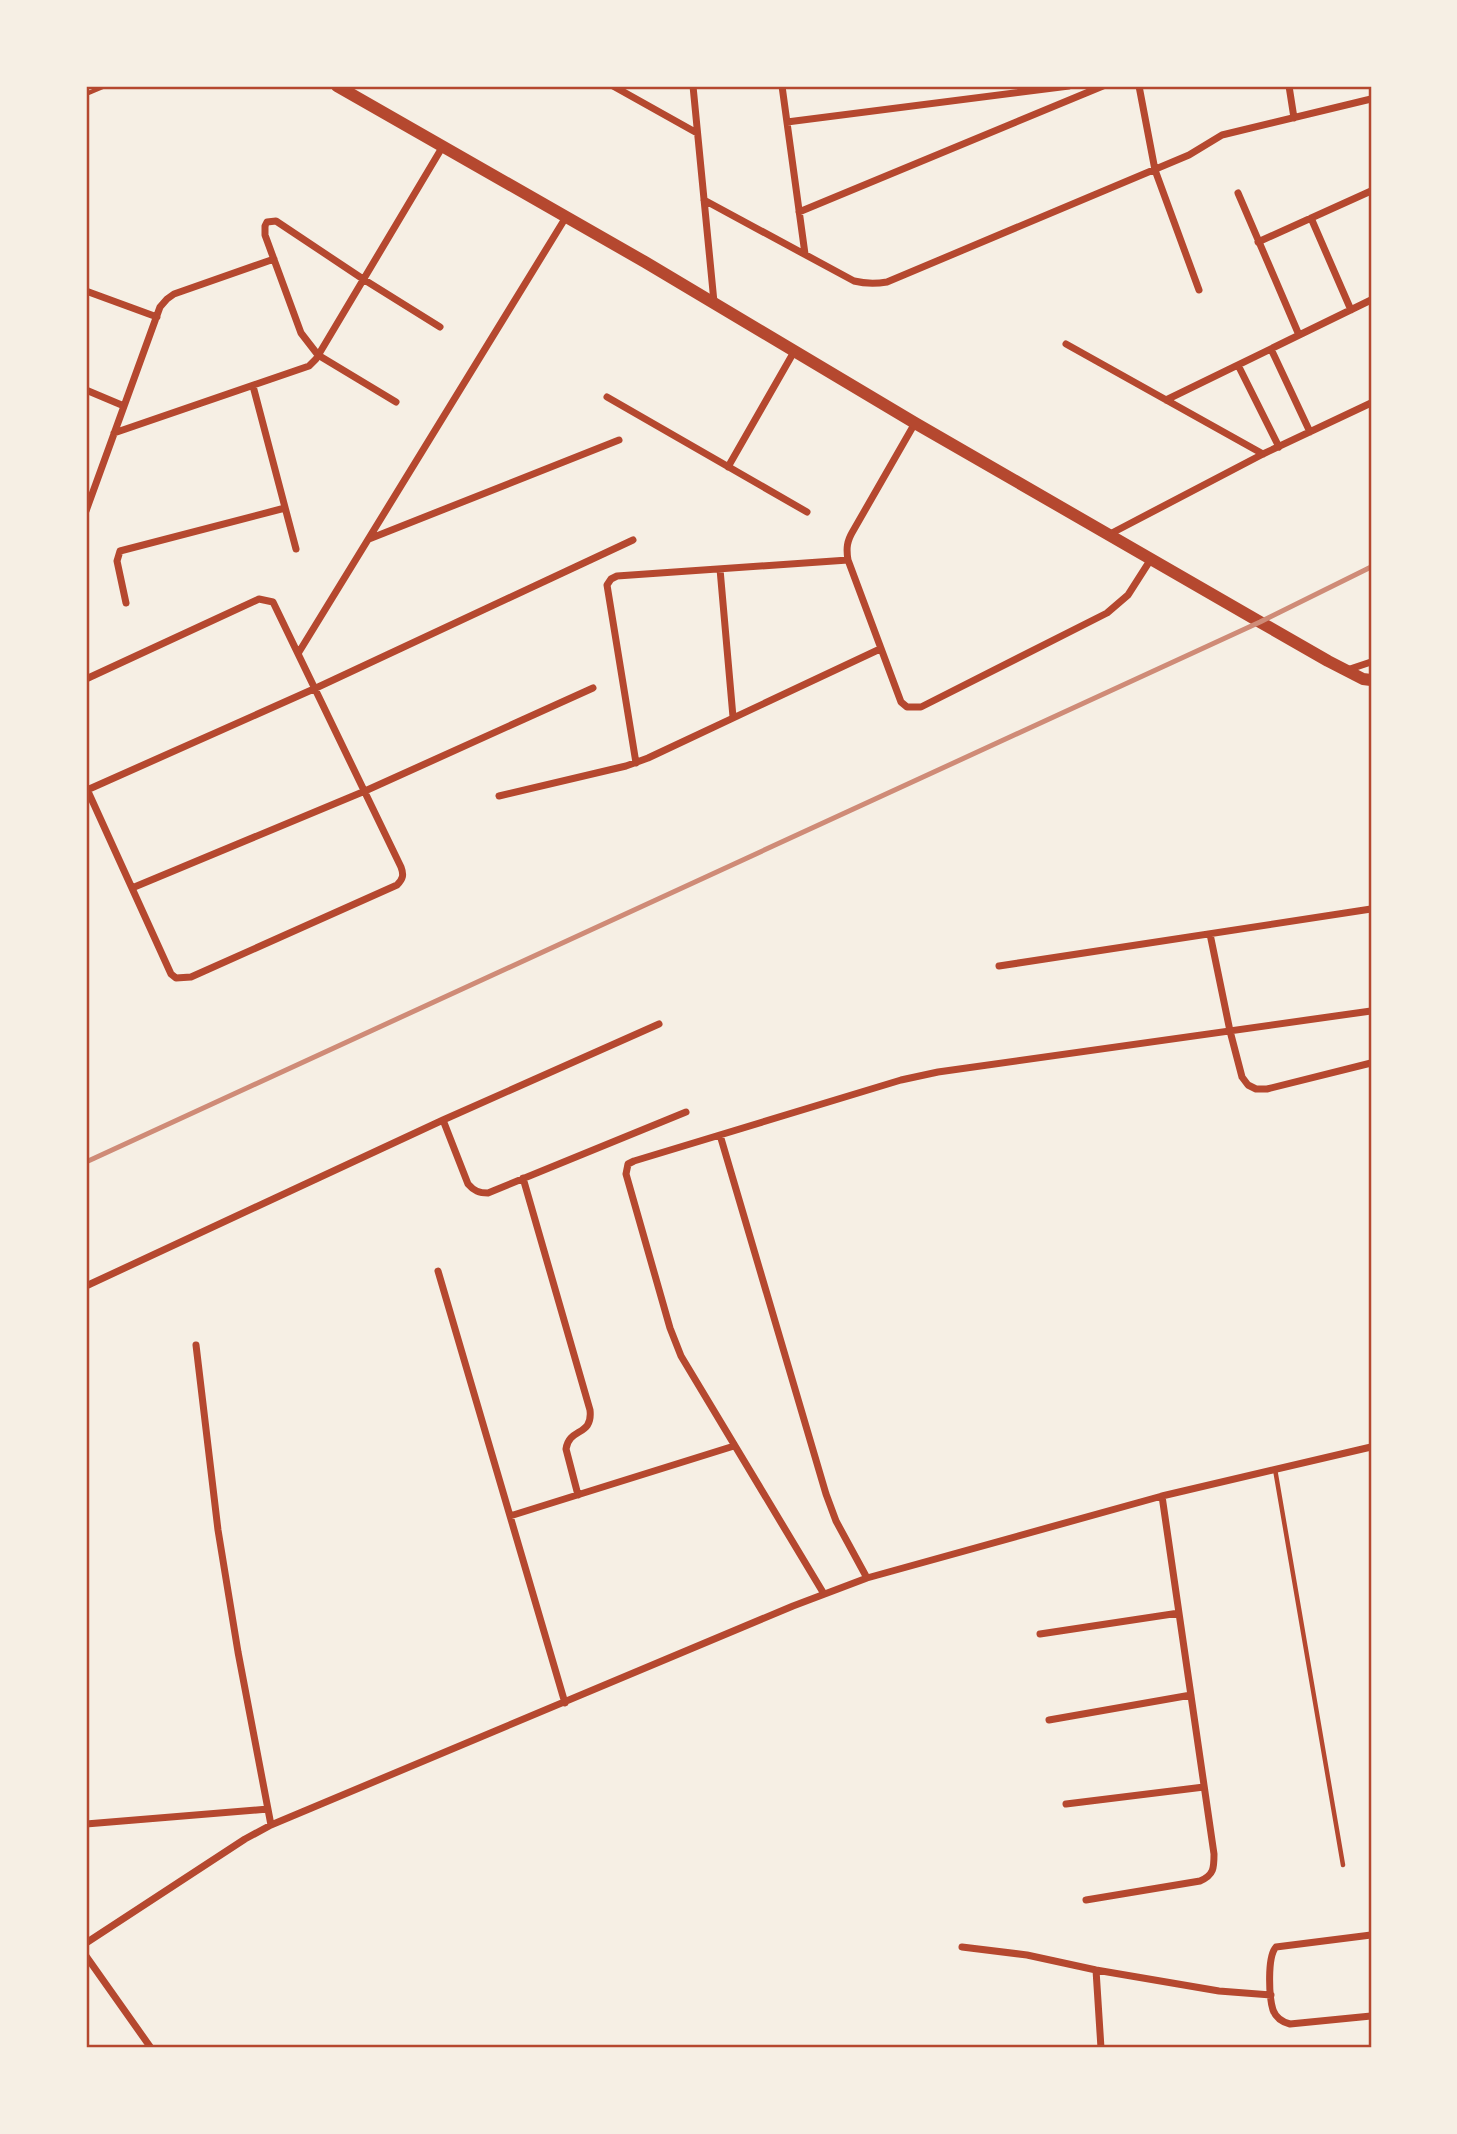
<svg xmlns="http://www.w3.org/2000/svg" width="1457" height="2134" viewBox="0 0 1457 2134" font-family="'Asap Condensed',sans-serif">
  <rect width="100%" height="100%" fill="#f6efe4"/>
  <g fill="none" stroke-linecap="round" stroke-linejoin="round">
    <path stroke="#b5482f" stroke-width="4.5" d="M86 94 105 86
      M1275 1469 1343 1865"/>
    <path stroke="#b5482f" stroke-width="7" d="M613 86 697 133
      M693 86 714 302
      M782 86 805 254
      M1139 86 1155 170 1199 290
      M1289 86 1294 118
      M787 122 1069 86
      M1238 193 1299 335
      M704 200 854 281C866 284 875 284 887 282L1189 155 1222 135 1371 99
      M799 212 1103 86
      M1311 218 1351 310
      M1258 242 1371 191
      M86 291 157 317
      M1066 344 1263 454
      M1271 349 1310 432
      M1238 365 1279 447
      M253 386 296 549
      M86 390 124 406
      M607 397 807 512
      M1166 400 1371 300
      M396 402 318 355 301 333 265 235V226L267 222 276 221 363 279 440 327
      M915 423 853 531C847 541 846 548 848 560L901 702 907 707H921L1107 613 1128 595 1151 559
      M114 433 309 366 316 359 443 146
      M728 467 795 350
      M86 511 160 307 167 299 174 294 274 259
      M1110 534 1263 454 1371 403
      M369 539 619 440
      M720 569 733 717
      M126 603 117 561 120 551 285 508
      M299 652 566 217
      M1347 670 1371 662
      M86 679 259 599 273 602 401 867C404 875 403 879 397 885L191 977 176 978 171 974 86 787
      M636 763 607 585 611 579 617 576 848 560
      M87 790 316 688 633 540
      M499 796 626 766 648 758 880 649
      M132 888 365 791 593 688
      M1210 934 1230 1031 1242 1077 1248 1085 1256 1089H1267L1371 1063
      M999 966 1371 909
      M443 1120 468 1184C474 1191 479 1193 488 1193L686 1112
      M720 1135 826 1494 836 1521 867 1578
      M523 1178 590 1410C593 1437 569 1427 566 1449L578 1495
      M438 1271 565 1703
      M86 1286 443 1120 659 1024
      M196 1345 218 1530 238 1652 271 1825
      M510 1516 734 1446
      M824 1594 681 1356 670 1328 626 1174 628 1164 634 1161 901 1080 938 1072 1371 1011
      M1040 1634 1179 1613
      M1049 1720 1191 1695
      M1066 1804 1204 1787
      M86 1824 268 1809
      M1086 1900 1200 1881C1214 1875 1214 1868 1214 1854L1162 1496
      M1371 1935 1276 1947C1267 1957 1269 1997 1273 2010 1276 2018 1282 2022 1290 2024L1371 2016
      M86 1943 245 1839 271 1825 793 1606 867 1578 1162 1496 1371 1447
      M962 1947 1027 1955 1096 1970 1219 1991 1271 1995
      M86 1956 151 2048
      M1096 1970 1101 2048"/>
    <path stroke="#b5482f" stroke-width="12" d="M337 86 645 262 915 423 1260 622 1328 661 1363 679 1371 680"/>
    <path stroke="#cf8b77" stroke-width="5" d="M86 1162 1260 622 1371 567"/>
  </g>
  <rect width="1457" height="2134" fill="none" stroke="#f6efe4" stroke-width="175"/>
  <rect x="88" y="88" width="1282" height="1958" fill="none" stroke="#b5482f" stroke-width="2.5"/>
</svg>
